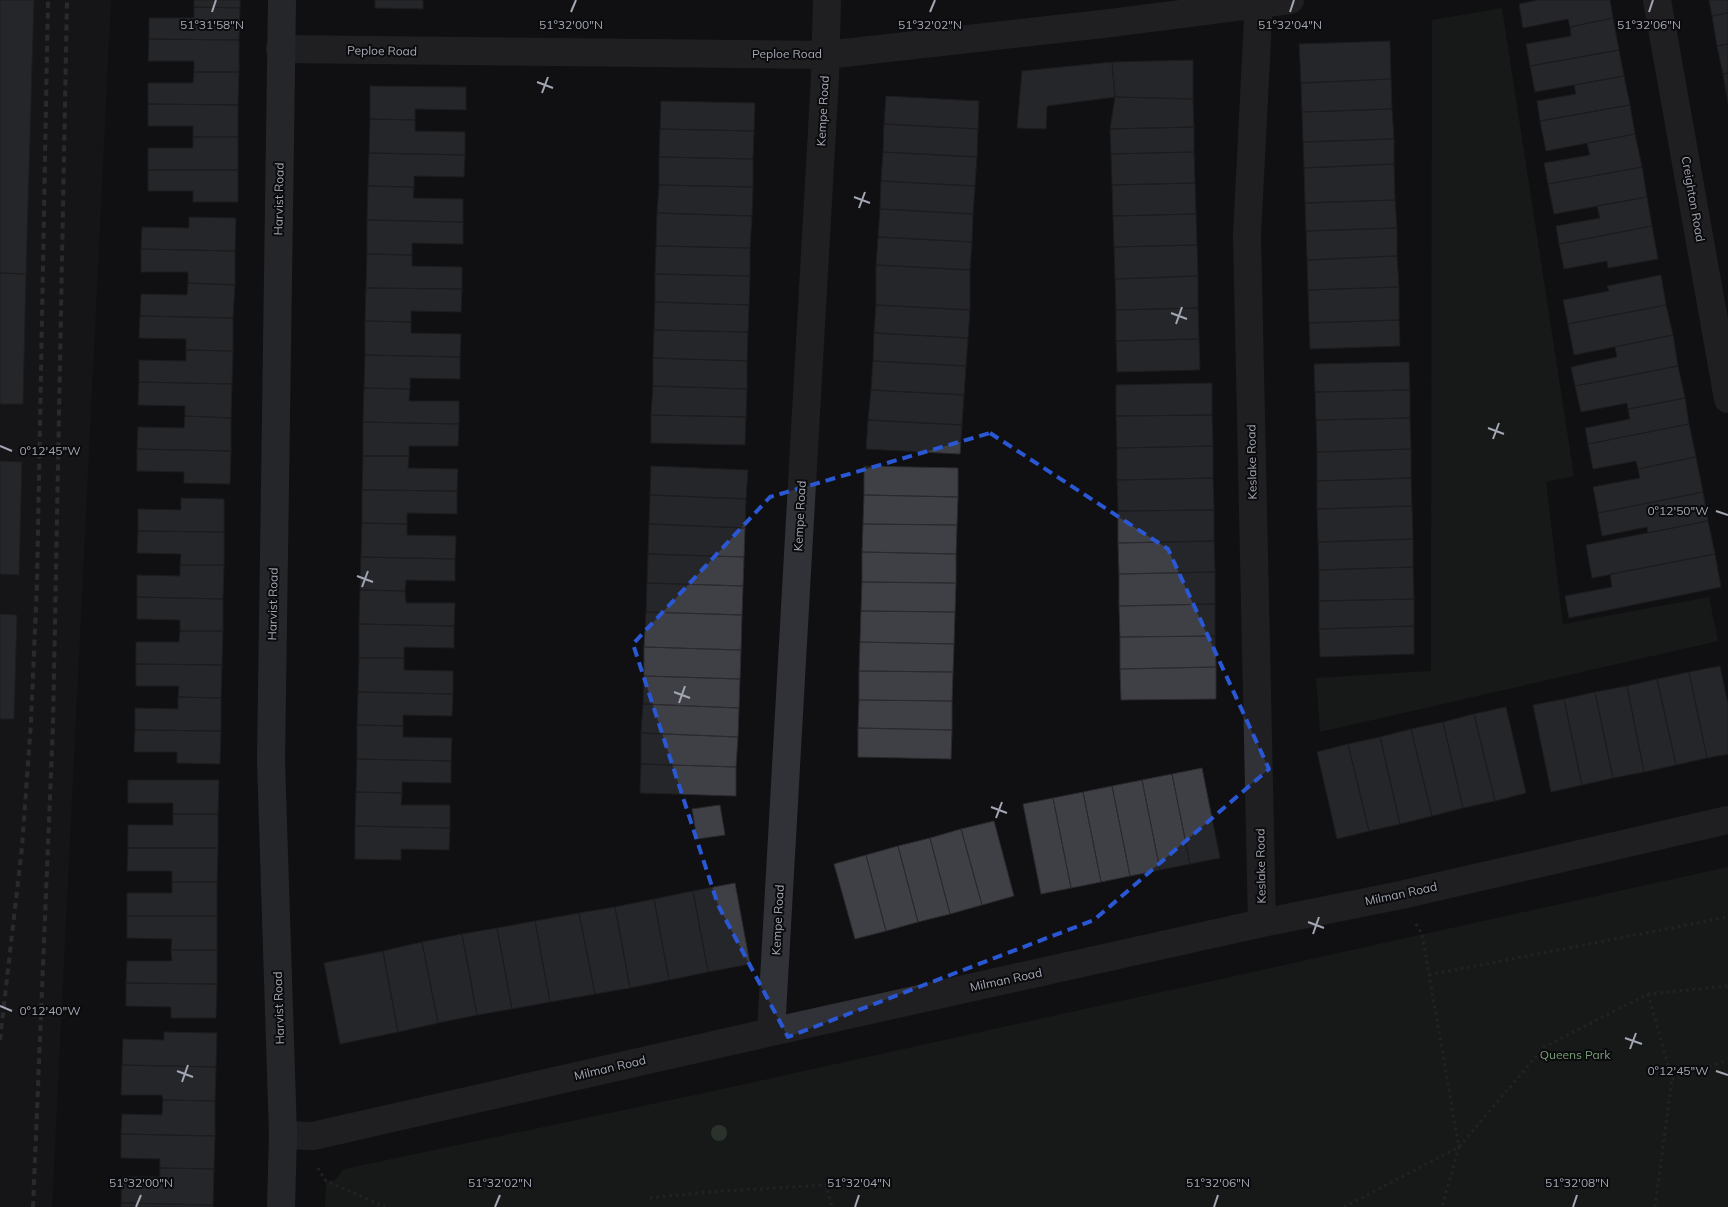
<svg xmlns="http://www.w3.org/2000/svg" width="1728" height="1207" viewBox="0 0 1728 1207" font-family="Mulish,sans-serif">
  <rect width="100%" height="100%" fill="#101012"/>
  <path fill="#1c1c1f" d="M0 0H111L52 1207H0Z"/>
  <path fill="#1d241d" d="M1502 8 1574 476 1546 482 1563 624 1709 597 1718 641 1320 732 1316 678 1431 671 1432 20Z
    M1728 867V1207H325L326 1181 335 1180 344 1169 704 1093Z"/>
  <path fill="#3f4045" stroke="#2a2a2e" d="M0 0H34L26 274 0 273Z
    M194 0H240V8L194 7Z
    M375 0H423V9L375 8Z
    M1538 0H1610L1613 18 1570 27 1568 19 1523 28 1519 4Z
    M1709 0H1728V13L1712 16Z
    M194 7 240 8 239 40 149 39V18H194Z
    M1728 13V44L1717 46 1712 16Z
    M1613 18 1619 50 1530 66 1526 44 1571 36 1570 27Z
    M149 39 239 40V72H194V61H148Z
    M1390 41 1391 79 1301 83 1299 44Z
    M1728 44V73L1723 74 1717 46Z
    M1619 50 1624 76 1535 92 1530 66Z
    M1193 60V99L1115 97 1112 62Z
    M1112 62 1115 97 1047 106 1046 129 1017 128 1022 71Z
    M194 72H239L238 105 148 104V83H193Z
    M1728 73V103L1723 74Z
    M1624 76 1630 105 1540 121 1537 101 1576 94 1574 85Z
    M1391 79 1392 109 1302 112 1301 83Z
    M370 86 466 87V110L415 109V120L370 119Z
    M886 96 979 101 978 129 884 124Z
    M1115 97 1193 99 1194 127 1110 129Z
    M661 101 755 103 754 131 660 129Z
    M148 104 238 105V137H193V126H148Z
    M1630 105 1635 134 1546 151 1540 121Z
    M1392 109 1394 139 1303 142 1302 112Z
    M370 119 415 120V131L465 132V155L369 153Z
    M884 124 978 129 977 157 883 152Z
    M1194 127V152L1111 154 1110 129Z
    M660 129 754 131 753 159 659 157Z
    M1635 134 1642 167 1548 184 1544 163 1590 155 1587 143Z
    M193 137H238V170H148V148H193Z
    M1394 139V164L1304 168 1303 142Z
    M883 152 977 157 975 186 881 181Z
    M1194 152 1195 183 1112 185 1111 154Z
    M369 153 465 155 464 177 414 176V187L368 186Z
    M659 157 753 159V187L659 185Z
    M1394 164 1395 200 1305 203 1304 168Z
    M1642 167 1647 197 1554 214 1548 184Z
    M148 170H238V202H193V191H148Z
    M881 181 975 186 973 214 880 209Z
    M1195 183 1196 214 1113 216 1112 185Z
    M659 185 753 187 752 216 657 213Z
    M368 186 414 187 413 198 463 199V222L367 220Z
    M1647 197 1652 226 1559 244 1556 226 1600 218 1597 206Z
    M1395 200 1397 228 1306 231 1305 203Z
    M880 209 973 214 972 242 878 237Z
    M657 213 752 216 750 248 656 246Z
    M1196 214 1197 245 1114 247 1113 216Z
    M189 217 236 218 235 251 141 249 142 227 189 228Z
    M367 220 463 222V244L412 243V255L367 254Z
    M1652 226 1658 259 1608 268 1607 261 1564 269 1559 244Z
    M1397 228V256L1307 260 1306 231Z
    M878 237 972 242 970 270 876 265Z
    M1197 245 1198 276 1115 279 1114 247Z
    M656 246 750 248V276L655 274Z
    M141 249 235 251V285L188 283V272H141Z
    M367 254 412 255V266L462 267V289L366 288Z
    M1397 256 1399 287 1308 290 1307 260Z
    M876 265 970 270V310L876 305Z
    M0 273 26 274 23 404H0Z
    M655 274 750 276 749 305 655 302Z
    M1661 275 1666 305 1568 324 1563 300 1609 291 1607 286Z
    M1198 276V308L1116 310 1115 279Z
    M188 283 235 285 233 318 140 316 141 294 187 295Z
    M1399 287V320L1309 323 1308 290Z
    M366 288 462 289 461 312 411 311V322L365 321Z
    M655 302 749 305 748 332 654 330Z
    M876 305 970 310 968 338 874 333Z
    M1666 305 1673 335 1574 355 1568 324Z
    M1198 308 1199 339 1116 341V310Z
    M140 316 233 318V351L186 350V339L139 338Z
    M1399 320 1400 346 1310 349 1309 323Z
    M365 321 411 322V333L461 334 460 357 365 355Z
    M654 330 748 332 747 361 653 358Z
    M874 333 968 338 966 366 873 361Z
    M1673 335 1678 366 1575 386 1571 367 1617 357 1615 347Z
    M1199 339 1200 370 1117 372 1116 341Z
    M186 350 233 351 232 384 139 382V360L186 361Z
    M365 355 460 357V379L410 378V389L364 388Z
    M653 358 747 361V389L653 386Z
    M873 361 966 366 964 395 871 390Z
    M1409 362 1410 390 1315 392 1314 364Z
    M1678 366 1685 398 1628 409 1627 403 1581 412 1575 386Z
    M139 382 232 384 231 418 185 416V406L138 405Z
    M1212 383V415L1116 416V385Z
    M653 386 747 389 746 417 651 415Z
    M364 388 410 389 409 401H459V424L363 422Z
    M871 390 964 395 962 425 868 420Z
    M1410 390V418L1316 420 1315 392Z
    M1685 398 1689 424 1588 444 1585 428 1630 419 1628 409Z
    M651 415 746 417 745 445 651 443Z
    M1212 415 1213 446 1117 448 1116 416Z
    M185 416 231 418V451L137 449 138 427 184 428Z
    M1410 418 1411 449 1317 452 1316 420Z
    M868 420 962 425 960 454 866 449Z
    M363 422 459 424 458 446H409V456H363Z
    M1689 424 1696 457 1638 469 1636 461 1593 469 1588 444Z
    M1213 446V478L1117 480V448Z
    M137 449 231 451 230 484 184 483V472L137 471Z
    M1411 449V478L1317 481V452Z
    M363 456H409L408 468 458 469 457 491 362 490Z
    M1696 457 1703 492 1598 513 1593 487 1640 478 1638 469Z
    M0 461 22 462 19 575 0 574Z
    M651 466 748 470 746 499 650 495Z
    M864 466 958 468V497L864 495Z
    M1213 478 1214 510 1118 511 1117 480Z
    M1411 478 1412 506 1317 509V481Z
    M362 490 457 491V514L407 513V524L362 523Z
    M1703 492 1708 521 1648 533 1647 527 1602 536 1598 513Z
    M650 495 746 499 745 528 649 524Z
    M864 495 958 497 957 525 863 524Z
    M181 498 224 499V532L138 531V509L181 510Z
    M1412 506 1413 539 1318 542 1317 509Z
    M1214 510V541L1118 543V511Z
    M1708 521 1715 554 1592 578 1586 545Z
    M362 523 407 524V535L456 536 455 559 361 557Z
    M649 524 745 528 744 557 648 554Z
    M863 524 957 525 956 554 862 552Z
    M138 531 224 532V565H180L181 554 137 553Z
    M1413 539V567L1319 570 1318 542Z
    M1214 541 1215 572 1119 574 1118 543Z
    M862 552 956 554V583L862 582Z
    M648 554 744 557 743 586 647 583Z
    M1715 554 1721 587 1569 618 1565 596 1612 587 1610 574Z
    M361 557 455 559V581L406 580 405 591 360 590Z
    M180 565H224L223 599 137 597V575L180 576Z
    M1413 567 1414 599 1319 601V570Z
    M1215 572V604L1119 606V574Z
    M862 582 956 583 955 612 861 611Z
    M647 583 743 586 742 615 646 612Z
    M360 590 405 591 406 603H455L454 626 359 624Z
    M137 597 223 599V631H180V620L137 619Z
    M1414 599V626L1319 629V601Z
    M1215 604V636L1120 637 1119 606Z
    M861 611 955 612 954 644 860 642Z
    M646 612 742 615 741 650 644 647Z
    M0 614 17 615 14 719H0Z
    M359 624 454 626V648L404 647V658H359Z
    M1414 626V654L1320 657 1319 629Z
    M180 631H223L222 665 136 664V642H179Z
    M1215 636 1216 667 1120 669V637Z
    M860 642 954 644 953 672 859 671Z
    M644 647 741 650 740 679 644 676Z
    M359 658H404V670L453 671V694L358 692Z
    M136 664 222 665 221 698 178 697 179 686H136Z
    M1720 666 1728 704V754L1707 758 1689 672Z
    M1216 667V699L1121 700 1120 669Z
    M859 671 953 672 952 701 859 700Z
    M1689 672 1707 758 1676 765 1657 679Z
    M644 676 740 679 739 708 643 704Z
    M1657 679 1676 765 1644 772 1627 686Z
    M1627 686 1644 772 1613 778 1595 692Z
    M358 692 453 694 452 716 403 715V726L357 725Z
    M1595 692 1613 778 1582 785 1564 699Z
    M178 697 221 698V731L135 730V708L178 709Z
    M1564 699 1582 785 1551 792 1533 705Z
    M859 700 952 701V730L858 728Z
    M643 704 739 708 738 737 641 733Z
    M1506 707 1526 793 1495 801 1474 714Z
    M1474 714 1495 801 1463 808 1443 722Z
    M1443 722 1463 808 1432 816 1411 729Z
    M357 725 403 726V737L452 738 451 761 357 759Z
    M858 728 952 730 951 759 858 757Z
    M1411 729 1432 816 1400 824 1380 737Z
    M135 730 221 731 220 764 177 763V752H134Z
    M641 733 738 737 736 767 641 764Z
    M1380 737 1400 824 1369 831 1348 744Z
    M1348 744 1369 831 1337 839 1317 752Z
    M357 759 451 761V783L402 782V793L356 792Z
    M641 764 736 767V796L640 793Z
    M1202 768 1220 858 1190 864 1172 774Z
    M1172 774 1190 864 1160 870 1142 780Z
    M128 780H219L218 814H173V803H128Z
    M1142 780 1160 870 1130 876 1112 786Z
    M1112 786 1130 876 1101 882 1083 792Z
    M356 792 402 793 401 805H450V828L355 826Z
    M1083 792 1101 882 1071 888 1053 798Z
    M1053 798 1071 888 1041 894 1023 804Z
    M720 805 725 835 697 839 692 809Z
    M173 814H218V848H128V825H173Z
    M994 821 1014 896 982 905 961 829Z
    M355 826 450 828 449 850 401 849V860L355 859Z
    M961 829 982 905 950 914 930 838Z
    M930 838 950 914 918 922 898 846Z
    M898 846 918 922 886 931 866 855Z
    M128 848H218L217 882H172V871H127Z
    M866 855 886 931 855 939 834 864Z
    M172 882H217V916H127V893H172Z
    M735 883 750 964 708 972 693 891Z
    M693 891 708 972 669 980 654 899Z
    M654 899 669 980 630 988 615 907Z
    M615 907 630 988 595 994 579 913Z
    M579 913 595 994 550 1002 535 921Z
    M127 916H217V950H171L172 939 127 938Z
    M535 921 550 1002 512 1009 497 928Z
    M497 928 512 1009 477 1015 462 934Z
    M462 934 477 1015 438 1023 422 942Z
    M422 942 438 1023 398 1032 383 951Z
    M171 950H217V984L126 983 127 961H172Z
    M383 951 398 1032 340 1044 324 963Z
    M126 983 217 984 216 1018H171V1007L126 1006Z
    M164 1032 217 1033 216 1067 122 1065 123 1039 164 1040Z
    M122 1065 216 1067 215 1101 163 1100 162 1095H121Z
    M163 1100 215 1101V1136L121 1134 122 1114 162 1115Z
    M121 1134 215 1136 214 1169 160 1168V1159L121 1158Z
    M160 1168 214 1169 213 1205 121 1203 122 1177H160Z
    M121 1203 213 1205V1207H121Z"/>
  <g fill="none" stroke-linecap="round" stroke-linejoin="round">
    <path stroke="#37393e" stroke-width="3" stroke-dasharray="2.5 4" stroke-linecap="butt" d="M1416 924 1422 934 1459 1147 1442 1207
      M1429 975 1728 917
      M1648 994 1672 1079 1655 1207
      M1672 1079 1728 1060
      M318 1168 326 1181 385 1207
      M650 1198 708 1192 826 1185 832 1207
      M1344 1207 1459 1147 1544 1047 1648 994 1728 986"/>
    <path stroke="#313237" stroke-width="28" d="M1259 0 1247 235 1262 923
      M1657 0 1728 399
      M280 49 826 55 1111 23 1290 0
      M771 1032 825 77 827 0
      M283 1135 313 1136 771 1032 1262 923 1401 895 1728 820"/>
    <path stroke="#3f4147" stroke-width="28" d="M281 1207 283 1135 271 761 282 0"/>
    <path stroke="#484a50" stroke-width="4" stroke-dasharray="6 5" stroke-linecap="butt" d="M0 1040 22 847 31 722 37 583 48 0
      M33 1207 53 725 67 0"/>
  </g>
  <circle fill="#4a5e4b" cx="719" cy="1133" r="8"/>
  <path d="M0 0H1728V1207H0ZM990 433 1168 549 1269 769 1094 920 788 1037 718 905 633 644 770 497Z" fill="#101012" fill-opacity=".55" fill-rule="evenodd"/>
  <path fill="none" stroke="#2a57d4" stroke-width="4" stroke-dasharray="10 6" stroke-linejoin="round" d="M990 433 1168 549 1269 769 1094 920 788 1037 718 905 633 644 770 497Z"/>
  <path fill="none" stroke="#a2a7b3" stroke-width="2" d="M212 12 216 0M571 12 576 0M930 12 935 0M1290 12 1294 0M1649 12 1653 0M537 82 553 88M542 93 548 77M854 197 870 203M859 208 865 192M1171 313 1187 319M1176 324 1182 307M1488 428 1504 434M1493 439 1499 423M0 446 12 451M1716 511 1728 515M357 576 373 582M362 587 368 571M674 692 690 698M679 703 685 686M991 807 1007 813M996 818 1002 802M1308 922 1324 928M1313 934 1319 917M0 1006 12 1011M1625 1038 1642 1044M1630 1049 1636 1033M177 1071 193 1077M1716 1071 1728 1075M182 1082 188 1065M136 1207 141 1195M495 1207 500 1195M855 1207 859 1195M1214 1207 1218 1195M1573 1207 1577 1195"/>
  <g text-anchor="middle" stroke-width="4" stroke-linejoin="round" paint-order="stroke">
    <g font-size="12" fill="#a2a7b3" stroke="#0b0b0d">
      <text transform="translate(382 51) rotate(1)" y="4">Peploe Road</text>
      <text x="787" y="58">Peploe Road</text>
      <text transform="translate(823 111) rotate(-87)" y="4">Kempe Road</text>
      <text transform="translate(279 199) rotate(-89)" y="4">Harvist Road</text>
      <text transform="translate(1693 199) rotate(80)" y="4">Creighton Road</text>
      <text transform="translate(1252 462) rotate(-91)" y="4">Keslake Road</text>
      <text transform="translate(800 516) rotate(-87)" y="4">Kempe Road</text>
      <text transform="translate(273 604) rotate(-89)" y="4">Harvist Road</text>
      <text transform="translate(1261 866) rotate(-91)" y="4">Keslake Road</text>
      <text transform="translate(1401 894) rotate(-12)" y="4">Milman Road</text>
      <text transform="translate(778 920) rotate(-87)" y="4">Kempe Road</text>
      <text transform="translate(1006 980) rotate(-12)" y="4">Milman Road</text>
      <text transform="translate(279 1008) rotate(-92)" y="4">Harvist Road</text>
      <text transform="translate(610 1068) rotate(-13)" y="4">Milman Road</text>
    </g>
    <g font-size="12" fill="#799e7a" stroke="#0b0b0d">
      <text x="1575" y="1059">Queens Park</text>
    </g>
  </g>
  <g font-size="12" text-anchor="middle" fill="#a2a7b3" stroke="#0b0b0d" stroke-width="4" stroke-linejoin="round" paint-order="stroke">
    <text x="212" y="29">51°31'58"N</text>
    <text x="571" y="29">51°32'00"N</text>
    <text x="930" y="29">51°32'02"N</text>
    <text x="1290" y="29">51°32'04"N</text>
    <text x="1649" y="29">51°32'06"N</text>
    <text x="50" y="455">0°12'45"W</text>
    <text x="1678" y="515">0°12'50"W</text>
    <text x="50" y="1015">0°12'40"W</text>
    <text x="1678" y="1075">0°12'45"W</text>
    <text x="141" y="1187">51°32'00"N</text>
    <text x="500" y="1187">51°32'02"N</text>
    <text x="859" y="1187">51°32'04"N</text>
    <text x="1218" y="1187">51°32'06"N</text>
    <text x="1577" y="1187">51°32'08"N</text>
  </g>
</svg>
